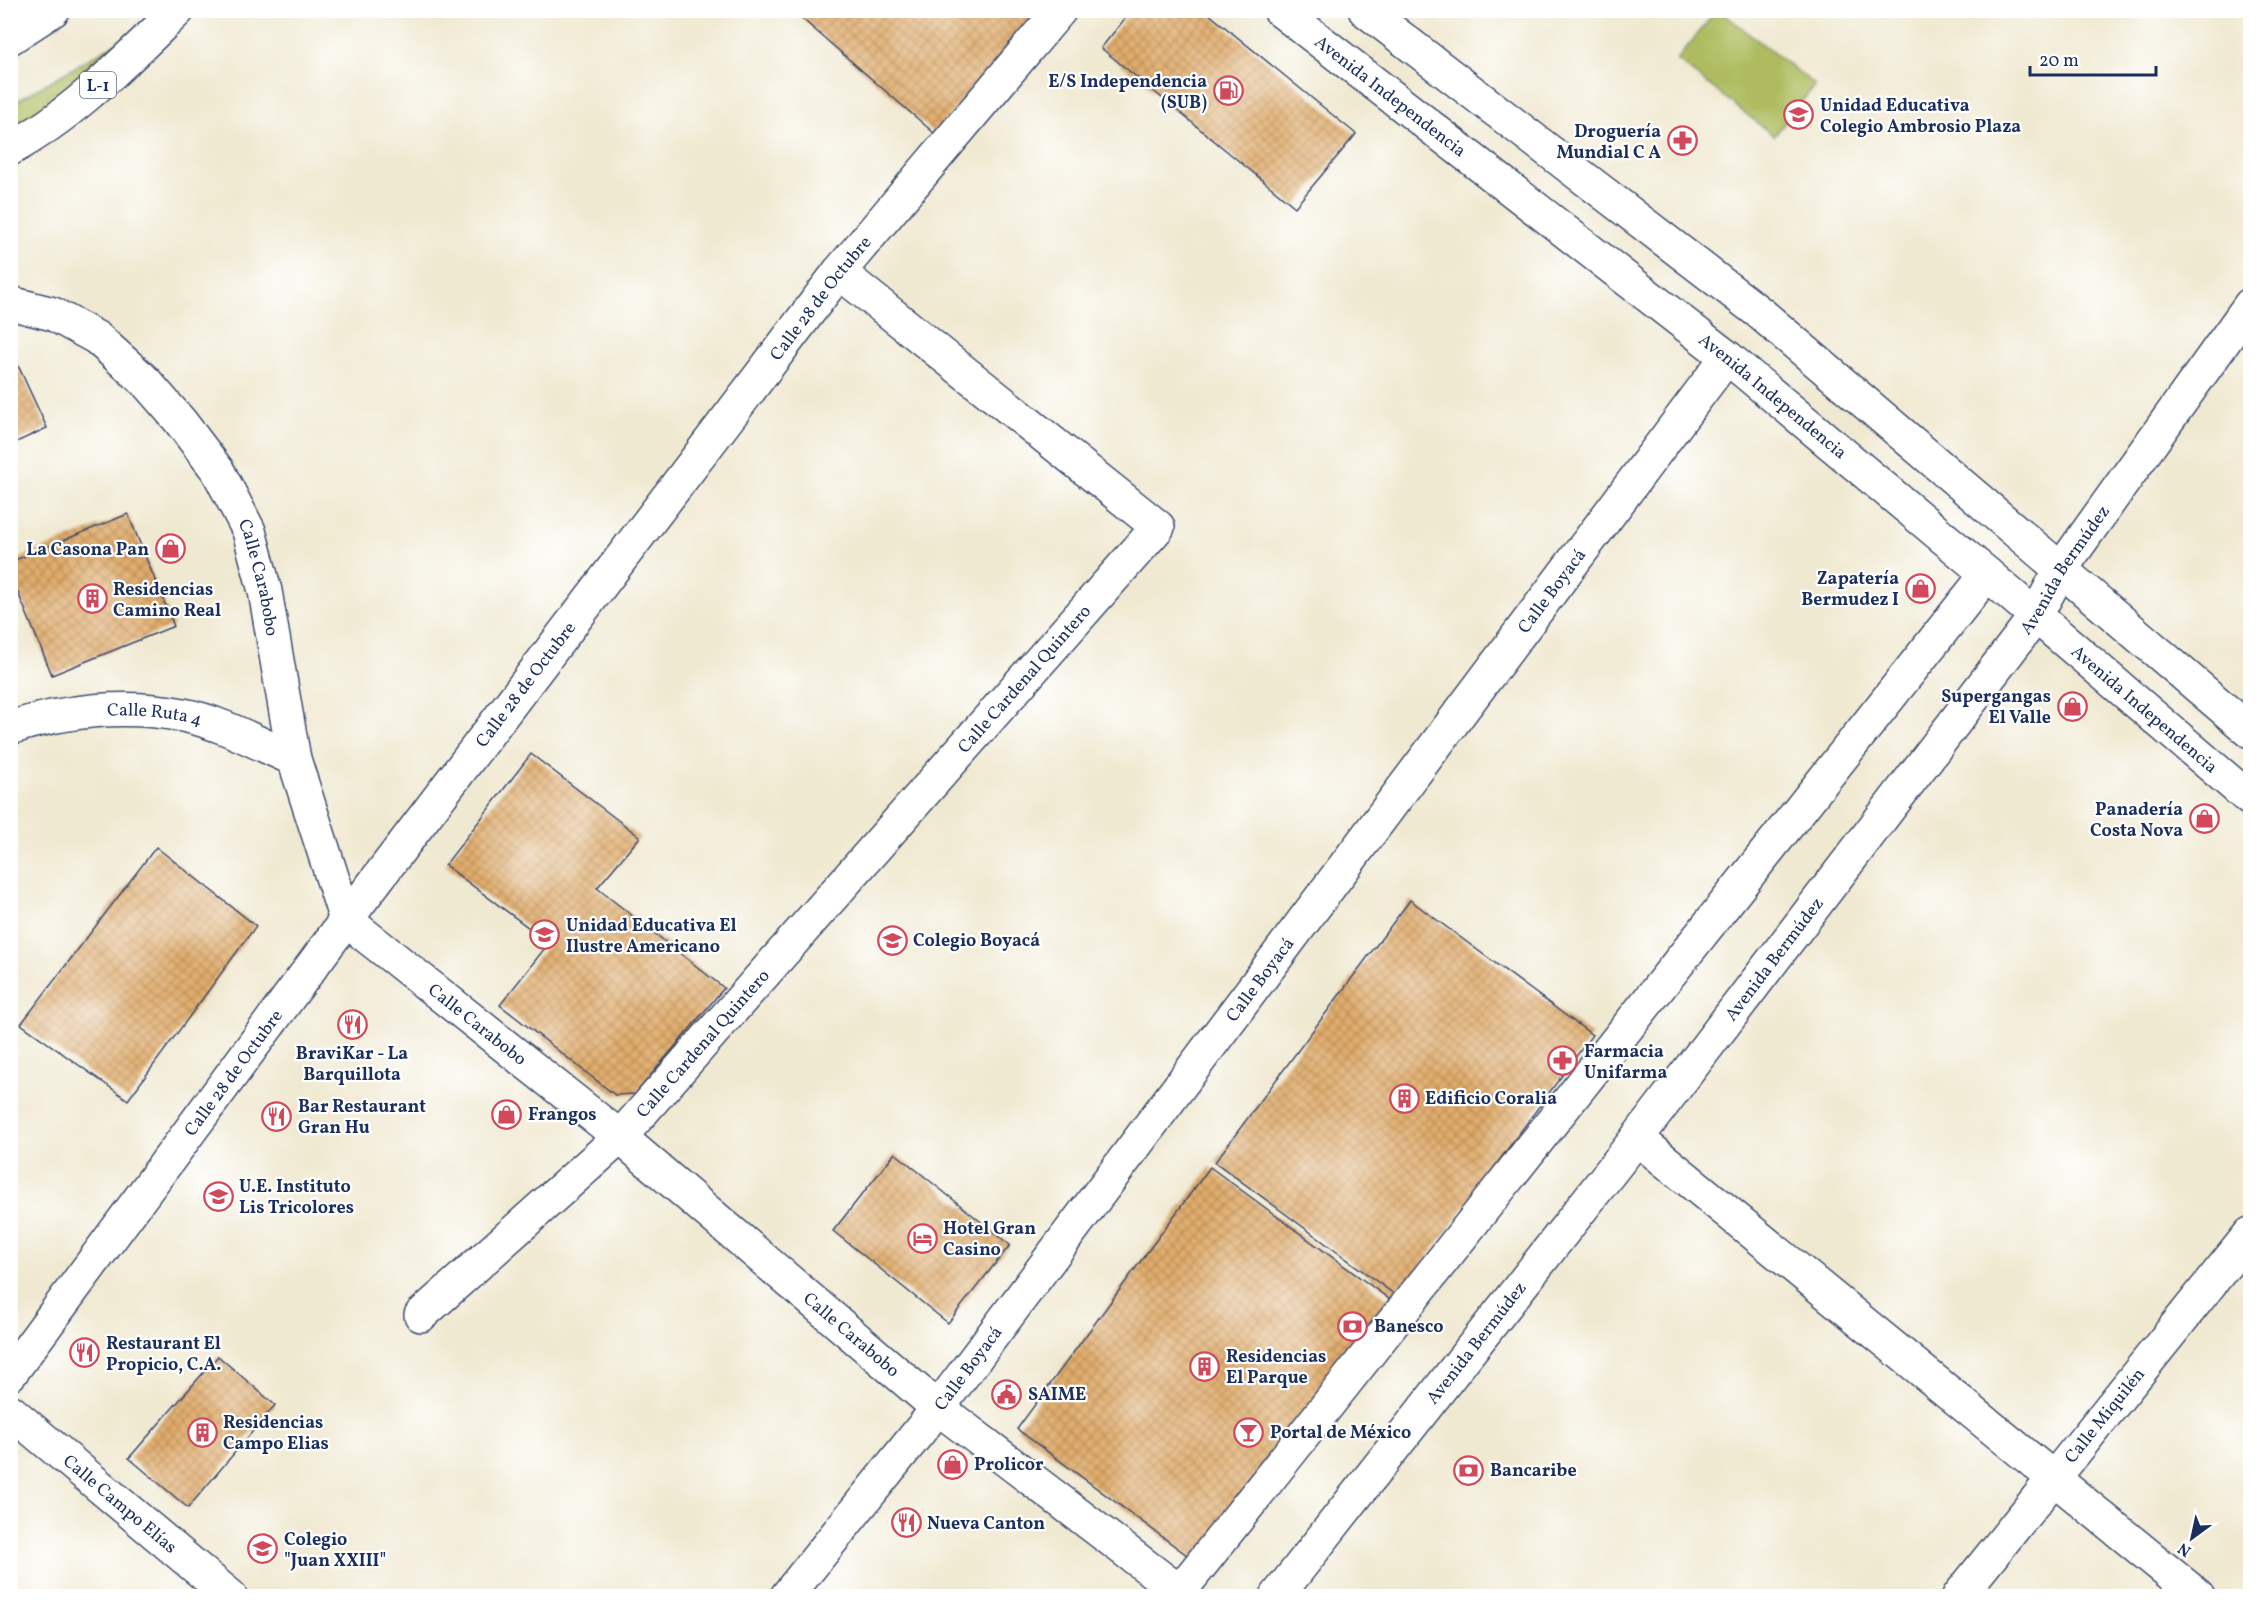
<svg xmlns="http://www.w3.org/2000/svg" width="2261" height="1607" viewBox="0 0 2261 1607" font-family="Vollkorn,serif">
  <defs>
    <pattern id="building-cross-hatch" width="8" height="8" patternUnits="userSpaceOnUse" patternTransform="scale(1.5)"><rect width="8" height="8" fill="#e2ad6c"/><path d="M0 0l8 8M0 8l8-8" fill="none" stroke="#b68d5c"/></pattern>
  </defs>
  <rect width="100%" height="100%" fill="#fff"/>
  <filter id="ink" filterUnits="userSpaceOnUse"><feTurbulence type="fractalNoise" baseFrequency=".0167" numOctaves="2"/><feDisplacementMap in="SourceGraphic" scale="12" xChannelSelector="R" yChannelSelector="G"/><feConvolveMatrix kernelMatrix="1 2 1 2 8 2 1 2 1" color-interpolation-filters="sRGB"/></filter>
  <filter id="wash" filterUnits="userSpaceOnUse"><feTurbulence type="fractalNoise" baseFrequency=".008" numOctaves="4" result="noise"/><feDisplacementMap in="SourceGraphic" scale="24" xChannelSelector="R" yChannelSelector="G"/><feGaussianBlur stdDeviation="1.35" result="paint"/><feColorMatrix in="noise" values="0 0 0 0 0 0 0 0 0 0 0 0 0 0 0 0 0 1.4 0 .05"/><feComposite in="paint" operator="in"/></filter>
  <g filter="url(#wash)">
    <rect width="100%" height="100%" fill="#f0e9d1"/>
    <path fill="#aebc5f" stroke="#64765e" stroke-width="1.5" d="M1716 11H1720L1815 85 1774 136 1677 60Z
      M147 25 11 139 10 105Z"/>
    <g id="blocks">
      <path fill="url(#building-cross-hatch)" d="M792 10H1040L934 133Z
        M1132 10H1204L1356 134 1295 207 1101 48Z
        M10 348 47 428 10 445Z
        M128 514 174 626 52 675 10 573V562Z
        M531 754 640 837 597 888 724 988 635 1094 615 1095 500 1005 549 943 445 865Z
        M156 847 256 926 128 1100 21 1024Z
        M1410 900 1592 1035 1398 1297 1215 1162Z
        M895 1153 1010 1245 948 1323 833 1231Z
        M1210 1167 1393 1302 1199 1564 1017 1429Z
        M218 1356 275 1405 188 1508 129 1458Z"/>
    </g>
  </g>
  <g filter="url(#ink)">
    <use href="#blocks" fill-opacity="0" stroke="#3b4b6f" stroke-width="1.5"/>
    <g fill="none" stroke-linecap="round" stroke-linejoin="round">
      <defs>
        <g id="minor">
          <path id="s1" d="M1280 10 1727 357 1987 574 2250 799"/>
          <path d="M1365 10 1760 313 2250 731"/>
          <path id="s2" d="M10 303 53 314 97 338 146 382 180 421 218 471 249 531 265 591 294 759 346 920 620 1137 938 1408 1185 1596"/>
          <path id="s3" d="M10 728C65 710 126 704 183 715 220 722 259 744 294 759"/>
          <path d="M1637 1138 2198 1596"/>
          <path id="s4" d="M421 1315 620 1137 1158 527 839 272"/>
          <path id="s5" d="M10 1374 346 920 839 272 1060 10"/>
          <path id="s6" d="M10 1411 230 1596"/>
          <path id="s7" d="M787 1596 938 1408 1727 357"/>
          <path d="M1176 1596 1987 574"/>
          <path id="s8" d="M1277 1596 1637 1138 2035 617 2061 569 2250 305"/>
          <path id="s9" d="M1959 1596 2250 1234"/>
        </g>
        <path id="major" d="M10 38 53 10
          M10 149C73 115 127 59 178 10"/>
      </defs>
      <use href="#minor" stroke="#3b4b6f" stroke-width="36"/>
      <use href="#major" stroke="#3b4b6f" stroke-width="36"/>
      <use href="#minor" stroke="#fff" stroke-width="33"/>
      <use href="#major" stroke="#fff" stroke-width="33"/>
    </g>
  </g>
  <defs>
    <symbol id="fuel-ring" viewBox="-11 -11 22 22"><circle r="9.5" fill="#fff" stroke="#d1495b" stroke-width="1.5"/><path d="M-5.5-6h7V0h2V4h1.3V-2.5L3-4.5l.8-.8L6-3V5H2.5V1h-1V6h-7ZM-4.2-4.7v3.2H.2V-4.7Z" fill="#d1495b"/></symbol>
    <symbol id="school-ring" viewBox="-11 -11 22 22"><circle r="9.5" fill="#fff" stroke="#d1495b" stroke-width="1.5"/><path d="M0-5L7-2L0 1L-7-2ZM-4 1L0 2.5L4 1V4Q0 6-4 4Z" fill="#d1495b"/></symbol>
    <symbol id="pharmacy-ring" viewBox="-11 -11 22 22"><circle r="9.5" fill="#fff" stroke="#d1495b" stroke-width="1.5"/><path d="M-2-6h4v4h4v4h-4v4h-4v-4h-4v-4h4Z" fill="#d1495b"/></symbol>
    <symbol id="shop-ring" viewBox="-11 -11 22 22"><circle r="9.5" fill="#fff" stroke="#d1495b" stroke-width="1.5"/><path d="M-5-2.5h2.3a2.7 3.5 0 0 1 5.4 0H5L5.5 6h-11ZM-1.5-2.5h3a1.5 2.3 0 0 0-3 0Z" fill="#d1495b"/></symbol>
    <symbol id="building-ring" viewBox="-11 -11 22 22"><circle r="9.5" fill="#fff" stroke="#d1495b" stroke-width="1.5"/><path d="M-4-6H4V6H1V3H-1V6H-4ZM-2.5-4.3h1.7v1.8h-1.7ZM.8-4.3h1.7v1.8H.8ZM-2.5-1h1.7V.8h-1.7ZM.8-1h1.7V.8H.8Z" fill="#d1495b"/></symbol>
    <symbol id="restaurant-ring" viewBox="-11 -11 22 22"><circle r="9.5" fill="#fff" stroke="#d1495b" stroke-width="1.5"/><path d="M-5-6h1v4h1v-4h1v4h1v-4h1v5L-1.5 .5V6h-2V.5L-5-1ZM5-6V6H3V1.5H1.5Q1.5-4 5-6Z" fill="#d1495b"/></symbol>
    <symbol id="hotel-ring" viewBox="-11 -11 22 22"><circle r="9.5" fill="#fff" stroke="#d1495b" stroke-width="1.5"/><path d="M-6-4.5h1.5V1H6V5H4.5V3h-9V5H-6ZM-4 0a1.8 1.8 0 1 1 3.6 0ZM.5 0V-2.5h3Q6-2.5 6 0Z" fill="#d1495b"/></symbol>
    <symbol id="bank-ring" viewBox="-11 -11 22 22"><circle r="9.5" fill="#fff" stroke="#d1495b" stroke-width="1.5"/><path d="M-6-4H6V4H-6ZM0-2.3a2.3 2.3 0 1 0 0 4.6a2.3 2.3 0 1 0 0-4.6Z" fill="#d1495b"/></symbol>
    <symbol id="civic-ring" viewBox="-11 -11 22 22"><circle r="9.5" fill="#fff" stroke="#d1495b" stroke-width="1.5"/><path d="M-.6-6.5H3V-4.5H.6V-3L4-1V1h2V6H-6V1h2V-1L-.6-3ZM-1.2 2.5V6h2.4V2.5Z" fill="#d1495b"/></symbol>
    <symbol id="bar-ring" viewBox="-11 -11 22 22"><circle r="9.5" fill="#fff" stroke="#d1495b" stroke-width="1.5"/><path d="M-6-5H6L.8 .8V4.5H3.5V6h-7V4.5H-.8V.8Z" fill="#d1495b"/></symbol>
  </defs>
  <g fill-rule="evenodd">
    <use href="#fuel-ring" x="1212" y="74" width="33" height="33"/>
    <use href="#school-ring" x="1782" y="98" width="33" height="33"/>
    <use href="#pharmacy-ring" x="1666" y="124" width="33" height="33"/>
    <use href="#shop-ring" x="154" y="532" width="33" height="33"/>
    <use href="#shop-ring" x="1904" y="572" width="33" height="33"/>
    <use href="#building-ring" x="76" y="582" width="33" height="33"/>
    <use href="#shop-ring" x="2056" y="690" width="33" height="33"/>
    <use href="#shop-ring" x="2188" y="802" width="33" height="33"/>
    <use href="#school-ring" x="528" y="918" width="33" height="33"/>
    <use href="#school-ring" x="876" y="924" width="33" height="33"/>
    <use href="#restaurant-ring" x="336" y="1008" width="33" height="33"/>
    <use href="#pharmacy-ring" x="1546" y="1044" width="33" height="33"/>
    <use href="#building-ring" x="1388" y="1082" width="33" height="33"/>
    <use href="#shop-ring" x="490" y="1098" width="33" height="33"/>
    <use href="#restaurant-ring" x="260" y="1100" width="33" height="33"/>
    <use href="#school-ring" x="202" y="1180" width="33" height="33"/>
    <use href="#hotel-ring" x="906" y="1222" width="33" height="33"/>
    <use href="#bank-ring" x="1336" y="1310" width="33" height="33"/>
    <use href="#restaurant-ring" x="68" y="1336" width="33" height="33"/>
    <use href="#building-ring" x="1188" y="1350" width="33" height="33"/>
    <use href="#civic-ring" x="990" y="1378" width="33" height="33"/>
    <use href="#building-ring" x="186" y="1416" width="33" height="33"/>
    <use href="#bar-ring" x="1232" y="1416" width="33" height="33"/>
    <use href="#shop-ring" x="936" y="1448" width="33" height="33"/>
    <use href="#bank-ring" x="1452" y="1454" width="33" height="33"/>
    <use href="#restaurant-ring" x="890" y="1506" width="33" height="33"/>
    <use href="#school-ring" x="246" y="1532" width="33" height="33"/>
  </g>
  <g text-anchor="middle" stroke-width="4.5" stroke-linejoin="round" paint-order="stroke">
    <rect fill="#fff" stroke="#5f6d8e" stroke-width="1.5" x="80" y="72" width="36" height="26" rx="4.5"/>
    <g font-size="16" font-weight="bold" fill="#1b2f5e">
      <text x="98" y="91">L-1</text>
    </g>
    <g font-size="18" font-weight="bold" fill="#1b2f5e" stroke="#fff" text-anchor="start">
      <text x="1207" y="87" text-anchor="end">E/S Independencia<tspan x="1207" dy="21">(SUB)</tspan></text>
      <text x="1820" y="111">Unidad Educativa<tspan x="1820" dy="21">Colegio Ambrosio Plaza</tspan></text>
      <text x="1661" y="137" text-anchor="end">Droguería<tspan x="1661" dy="21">Mundial C A</tspan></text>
      <text x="149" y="555" text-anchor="end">La Casona Pan</text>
      <text x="1899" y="584" text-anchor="end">Zapatería<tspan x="1899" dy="21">Bermudez I</tspan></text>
      <text x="113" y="595">Residencias<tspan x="113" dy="21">Camino Real</tspan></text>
      <text x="2051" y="702" text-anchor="end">Supergangas<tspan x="2051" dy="21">El Valle</tspan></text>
      <text x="2183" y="815" text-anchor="end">Panadería<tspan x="2183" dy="21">Costa Nova</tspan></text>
      <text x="566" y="931">Unidad Educativa El<tspan x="566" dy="21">Ilustre Americano</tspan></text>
      <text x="913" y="946">Colegio Boyacá</text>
      <text x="1584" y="1057">Farmacia<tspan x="1584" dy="21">Unifarma</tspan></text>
      <text x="352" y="1059" text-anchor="middle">BraviKar - La<tspan x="352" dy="21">Barquillota</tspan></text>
      <text x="1425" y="1104">Edificio Coralia</text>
      <text x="298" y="1112">Bar Restaurant<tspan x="298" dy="21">Gran Hu</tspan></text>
      <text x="528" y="1120">Frangos</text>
      <text x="239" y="1192">U.E. Instituto<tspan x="239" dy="21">Lis Tricolores</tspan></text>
      <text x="943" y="1234">Hotel Gran<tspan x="943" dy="21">Casino</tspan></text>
      <text x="1374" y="1332">Banesco</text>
      <text x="106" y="1349">Restaurant El<tspan x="106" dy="21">Propicio, C.A.</tspan></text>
      <text x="1226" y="1362">Residencias<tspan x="1226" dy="21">El Parque</tspan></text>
      <text x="1028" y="1400">SAIME</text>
      <text x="223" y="1428">Residencias<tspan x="223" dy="21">Campo Elias</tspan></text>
      <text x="1270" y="1438">Portal de México</text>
      <text x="974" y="1470">Prolicor</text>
      <text x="1490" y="1476">Bancaribe</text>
      <text x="927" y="1529">Nueva Canton</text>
      <text x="284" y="1545">Colegio<tspan x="284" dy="21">"Juan XXIII"</tspan></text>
    </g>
    <g font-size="18" fill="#1b2f5e" stroke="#fff">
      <text dy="6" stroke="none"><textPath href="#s1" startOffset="140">Avenida Independencia</textPath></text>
      <text dy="6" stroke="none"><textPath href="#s5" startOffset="1347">Calle 28 de Octubre</textPath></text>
      <text dy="6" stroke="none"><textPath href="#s1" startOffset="626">Avenida Independencia</textPath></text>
      <text dy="6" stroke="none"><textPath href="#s8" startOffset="1294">Avenida Bermúdez</textPath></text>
      <text dy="6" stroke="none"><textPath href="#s2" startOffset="390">Calle Carabobo</textPath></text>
      <text dy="6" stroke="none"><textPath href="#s7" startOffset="1263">Calle Boyacá</textPath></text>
      <text dy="6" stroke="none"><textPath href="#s4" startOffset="878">Calle Cardenal Quintero</textPath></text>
      <text dy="6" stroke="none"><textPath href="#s5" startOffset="861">Calle 28 de Octubre</textPath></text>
      <text dy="6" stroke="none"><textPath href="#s1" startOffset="1112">Avenida Independencia</textPath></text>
      <text dy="6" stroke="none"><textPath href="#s3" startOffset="147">Calle Ruta 4</textPath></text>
      <text dy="6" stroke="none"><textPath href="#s8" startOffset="808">Avenida Bermúdez</textPath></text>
      <text dy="6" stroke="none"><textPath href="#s7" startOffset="777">Calle Boyacá</textPath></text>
      <text dy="6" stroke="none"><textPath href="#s2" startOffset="912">Calle Carabobo</textPath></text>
      <text dy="6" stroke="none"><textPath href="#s4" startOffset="392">Calle Cardenal Quintero</textPath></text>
      <text dy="6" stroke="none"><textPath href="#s5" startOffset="375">Calle 28 de Octubre</textPath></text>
      <text dy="6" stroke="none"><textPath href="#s2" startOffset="1398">Calle Carabobo</textPath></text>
      <text dy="6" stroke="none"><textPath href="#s8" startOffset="322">Avenida Bermúdez</textPath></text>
      <text dy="6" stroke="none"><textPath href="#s7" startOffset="291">Calle Boyacá</textPath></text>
      <text dy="6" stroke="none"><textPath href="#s9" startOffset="232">Calle Miquilén</textPath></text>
      <text dy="6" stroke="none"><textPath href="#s6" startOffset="144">Calle Campo Elías</textPath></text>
    </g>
  </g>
  <rect width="2261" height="1607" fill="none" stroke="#fff" stroke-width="36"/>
  <g transform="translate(2192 1538) rotate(213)" stroke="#ffffff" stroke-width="4.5" paint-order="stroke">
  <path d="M0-4.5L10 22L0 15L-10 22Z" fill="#1b2f5e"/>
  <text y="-9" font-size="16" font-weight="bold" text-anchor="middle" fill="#1b2f5e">N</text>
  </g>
  <path d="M2030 66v9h126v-9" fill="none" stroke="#1b2f5e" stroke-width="3"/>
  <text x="2039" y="66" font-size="18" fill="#1b2f5e" stroke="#ffffff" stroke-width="4.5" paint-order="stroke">20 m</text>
</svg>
